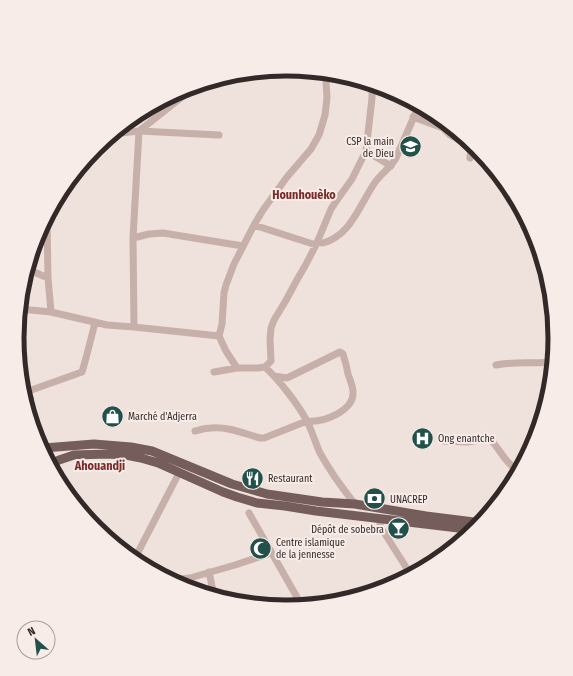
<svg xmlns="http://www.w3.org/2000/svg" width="573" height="676" viewBox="0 0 573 676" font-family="'Fira Sans Condensed',sans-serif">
  <rect width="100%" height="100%" fill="#efe1db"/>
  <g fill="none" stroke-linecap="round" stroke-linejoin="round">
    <path stroke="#c6b0a9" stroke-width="7" d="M413 117 443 128 450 135 470 146 471 149 470 158
      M112 134 139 131 219 135
      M366 151 391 166
      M47 217 48 278 51 312
      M254 225 316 245
      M133 238 149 234 163 233 243 246
      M317 242 323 243C352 235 360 203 376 181 382 173 391 167 396 158L419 105
      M27 269 48 278
      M20 309 51 312 107 325 134 327 219 336
      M134 327 133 238 139 131 182 97
      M496 365C514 361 534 364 554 362
      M265 367C280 381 297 403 307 421 312 431 315 442 320 453 330 471 342 488 355 504
      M237 368 226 351 219 336 222 324 224 293 226 285 234 264 254 225 263 210 287 177 311 149 319 135 325 115 327 98 326 81 327 72
      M214 372 237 368H258L265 367 271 361 270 339 271 328 274 320 285 302 298 278 305 266 316 245 331 209 337 200 352 179 366 151 372 98V84
      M23 393 82 372 86 358 95 323
      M195 431C200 430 205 428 211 428 227 426 245 434 260 438H264L307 421C323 423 354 411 353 392 353 386 350 380 348 374 347 369 346 363 344 358L343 354 340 352 287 378 274 376
      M444 441 467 442 488 439 491 440C501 451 506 464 519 471
      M249 513 302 606
      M380 519V526L411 575
      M134 560 179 473
      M209 572 214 596
      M171 580 190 578 235 565 271 553"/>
    <path stroke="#745d5a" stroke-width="9" d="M23 393 29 398 33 426
      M44 448 94 444 131 447 152 451 232 484 267 494 322 502 355 504 426 516 482 523
      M51 467 55 462 59 460 74 455 107 454 126 455 141 458 158 463 223 492 237 497 257 503 285 506 316 511 475 530"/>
  </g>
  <defs>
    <symbol id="school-disc" viewBox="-11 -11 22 22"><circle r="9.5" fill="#22504a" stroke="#f7ece7"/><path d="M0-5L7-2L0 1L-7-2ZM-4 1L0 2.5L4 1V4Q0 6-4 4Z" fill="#fff"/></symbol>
    <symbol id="shop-disc" viewBox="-11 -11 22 22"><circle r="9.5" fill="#22504a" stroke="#f7ece7"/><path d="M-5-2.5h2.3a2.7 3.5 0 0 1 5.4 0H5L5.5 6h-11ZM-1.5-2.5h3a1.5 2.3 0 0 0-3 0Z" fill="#fff"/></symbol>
    <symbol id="hospital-disc" viewBox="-11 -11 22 22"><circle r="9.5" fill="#22504a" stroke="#f7ece7"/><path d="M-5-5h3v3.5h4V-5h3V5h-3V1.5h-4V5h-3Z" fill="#fff"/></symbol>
    <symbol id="restaurant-disc" viewBox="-11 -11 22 22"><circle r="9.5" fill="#22504a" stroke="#f7ece7"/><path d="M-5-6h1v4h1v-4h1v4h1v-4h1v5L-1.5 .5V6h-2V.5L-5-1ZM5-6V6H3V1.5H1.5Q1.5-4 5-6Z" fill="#fff"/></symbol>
    <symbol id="bank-disc" viewBox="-11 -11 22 22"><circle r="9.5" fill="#22504a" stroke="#f7ece7"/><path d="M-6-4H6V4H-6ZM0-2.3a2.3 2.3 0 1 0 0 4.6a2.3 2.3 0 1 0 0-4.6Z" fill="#fff"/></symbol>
    <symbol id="bar-disc" viewBox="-11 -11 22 22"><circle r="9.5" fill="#22504a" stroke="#f7ece7"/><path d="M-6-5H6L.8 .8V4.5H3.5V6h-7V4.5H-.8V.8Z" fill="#fff"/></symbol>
    <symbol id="mosque-disc" viewBox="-11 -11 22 22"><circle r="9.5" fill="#22504a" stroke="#f7ece7"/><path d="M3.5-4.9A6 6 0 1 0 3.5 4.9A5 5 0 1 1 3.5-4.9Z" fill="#fff"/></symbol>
  </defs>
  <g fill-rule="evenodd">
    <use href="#school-disc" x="398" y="134" width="25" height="25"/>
    <use href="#shop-disc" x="100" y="404" width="25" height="25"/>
    <use href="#hospital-disc" x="410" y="426" width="25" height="25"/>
    <use href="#restaurant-disc" x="240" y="466" width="25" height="25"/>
    <use href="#bank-disc" x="362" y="486" width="25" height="25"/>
    <use href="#bar-disc" x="386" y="516" width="25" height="25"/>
    <use href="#mosque-disc" x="248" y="536" width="25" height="25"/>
  </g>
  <g text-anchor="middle" stroke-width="4" stroke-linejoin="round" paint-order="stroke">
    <g font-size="10" fill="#332928" stroke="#f7ece7" text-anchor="start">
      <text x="394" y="145" text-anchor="end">CSP la main<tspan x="394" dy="12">de Dieu</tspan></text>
      <text x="128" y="420">Marché d'Adjerra</text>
      <text x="438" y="442">Ong enantche</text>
      <text x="268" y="482">Restaurant</text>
      <text x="390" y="503">UNACREP</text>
      <text x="384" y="533" text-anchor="end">Dépôt de sobebra</text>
      <text x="276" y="546">Centre islamique<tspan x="276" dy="12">de la jennesse</tspan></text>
    </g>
    <g font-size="12" font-weight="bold" fill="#7a2b29" stroke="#f7ece7">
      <text x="304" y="199">Hounhouèko</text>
      <text x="100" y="470">Ahouandji</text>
    </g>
  </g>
  <path d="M0 0H573V676H0ZM24 338a262 262 0 1 1 524 0a262 262 0 1 1-524 0Z" fill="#f7ece7" fill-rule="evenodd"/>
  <path fill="none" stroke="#332928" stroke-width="5" d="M24 338a262 262 0 1 1 524 0a262 262 0 1 1-524 0Z"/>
  <g transform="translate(36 640) rotate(332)"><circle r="19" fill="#f7ece7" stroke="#a99e9b"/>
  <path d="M0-3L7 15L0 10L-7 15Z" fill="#22504a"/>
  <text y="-6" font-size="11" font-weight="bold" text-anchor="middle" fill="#332928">N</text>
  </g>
</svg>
